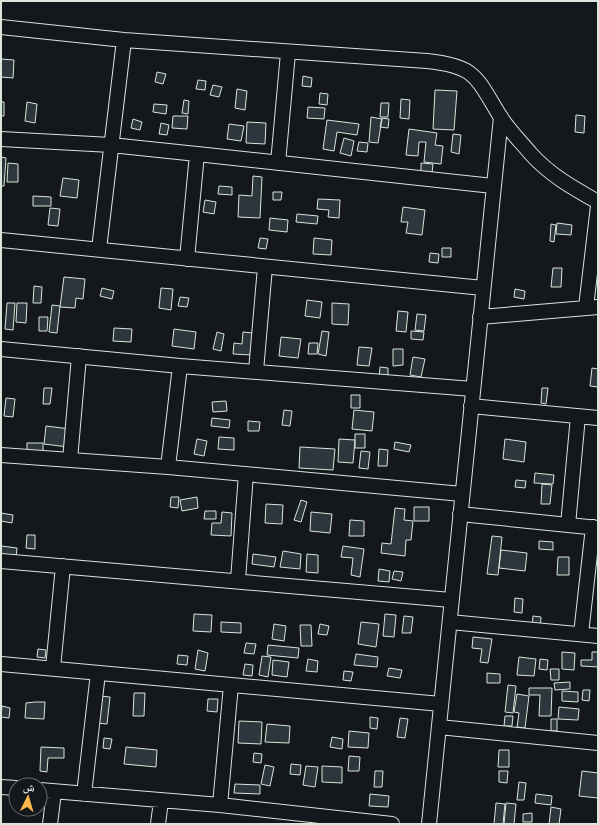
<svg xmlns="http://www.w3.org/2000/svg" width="599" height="825" viewBox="0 0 599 825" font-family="Overpass,'Noto Naskh Arabic',sans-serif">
  <rect width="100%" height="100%" fill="#14181c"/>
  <path fill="#2c363c" stroke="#d8e6dc" d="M1 59 14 60 13 78 1 77Z
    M157 72 166 74 163 84 155 82Z
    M303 76 312 78 311 87 302 86Z
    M198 80 206 81 205 90 196 89Z
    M213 85 222 87 219 97 210 95Z
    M237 89 247 91 245 110 235 108Z
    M435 90 457 91 454 130 433 129Z
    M320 93 328 94 327 105 319 104Z
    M401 99 410 100 409 119 400 118Z
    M184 100 189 101 188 114 182 113Z
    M1 102H4V116H1Z
    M27 102 37 104 35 123 25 121Z
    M381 103H389L388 117H380Z
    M154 104 167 105 166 114 153 112Z
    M308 107 325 108 324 119 307 118Z
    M576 115 585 116 584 133 575 132Z
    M173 116H188L187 129 172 128Z
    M371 117 382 119 378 143 369 142Z
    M382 118 389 119 388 128 380 127Z
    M133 119 142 122 140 130 131 128Z
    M327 120 359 124 357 135 337 132 334 151 323 149Z
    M247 122 266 123 265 144 246 143Z
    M161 123 169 125 167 135 159 134Z
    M229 124 244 126 241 141 227 139Z
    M409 129 437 133 435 145 443 146 441 164 424 162 426 142H419L418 156 406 155Z
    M453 134 461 135 459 154 451 152Z
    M344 138 354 141 351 156 340 153Z
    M359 142 368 143 367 152 357 151Z
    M1 157 6 158 4 186H1Z
    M8 163 18 164V182H7Z
    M421 163 433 164 432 173H421Z
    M253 176 262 177 260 218 238 217 239 195 252 196Z
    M63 178 79 180 77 198 60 196Z
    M219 186 232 187V195L218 194Z
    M273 192H282L281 200H273Z
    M33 196 51 197V206H33Z
    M318 199 340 200 339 218 328 217 329 210 317 209Z
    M205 200 216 202 214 214 203 212Z
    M403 207 425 210 422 235 406 233 408 222H401Z
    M50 208 60 209 58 226 48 225Z
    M297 214 318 216 317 224 296 222Z
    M270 218 288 220 287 232 269 230Z
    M557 223 572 225 571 235 556 234Z
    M551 224 556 225 554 242 550 241Z
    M260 238 268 239 266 249 258 248Z
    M314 238 332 240 331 255 313 254Z
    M442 248H451V257H442Z
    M430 253 439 254 438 263 429 262Z
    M553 268H562L561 287H551Z
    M64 277 85 279 83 299 76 298 75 308 60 307Z
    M34 286 42 287 41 303H33Z
    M102 288 114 291 112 299 100 296Z
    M161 288 173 289 171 310 159 308Z
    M515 289 525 291 524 299 514 297Z
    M180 297 189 298 187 307 178 306Z
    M307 300 322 302 320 318 305 316Z
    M7 303H15L13 330 5 329Z
    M17 303H27L26 323 16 322Z
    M332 303 349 304 348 325 332 324Z
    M52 305 60 306 57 333 49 332Z
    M398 311 408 312 406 332 396 331Z
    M417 314 426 315 424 331 415 330Z
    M39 317H48L47 331H39Z
    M114 328 132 329 131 342 113 341Z
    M174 329 196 332 194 349 172 346Z
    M322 331 329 332 326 356 318 354Z
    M411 331 424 332 423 340 411 339Z
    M217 332 224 334 221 351 213 349Z
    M243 332 253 333 252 355 233 354 234 343 242 344Z
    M281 337 301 339 298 358 279 356Z
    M309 343H318L317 354H308Z
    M359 347 372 348 369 366 357 365Z
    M393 349H403V365L393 366Z
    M413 357 425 359 421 377 410 375Z
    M380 367 388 368V379H379Z
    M592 368 598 369V387L590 386Z
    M44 388H52L50 404H43Z
    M542 388H548L546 404 541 403Z
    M351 395H360V408H351Z
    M6 398 15 399 13 417 4 416Z
    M226 401 227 411 213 412 212 402Z
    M284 410 292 411 290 426 282 425Z
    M354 410 374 412 372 431 352 429Z
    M212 418 230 420 229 428 211 426Z
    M248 421 260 422 259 431H248Z
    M46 426 70 429 68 447 44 444Z
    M355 434H365V448H355Z
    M219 437 234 438V450L218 449Z
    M197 439 207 441 204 456 194 454Z
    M339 439 355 440 353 463 338 462Z
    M505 439 526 442 524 462 503 459Z
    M395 442 411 445 409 452 394 449Z
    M27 443H43V456H27Z
    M300 447 335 449 333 470 299 468Z
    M379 449 388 450 387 466H378Z
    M361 451 370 452 368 469 359 468Z
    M535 473 554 475 553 484 534 483Z
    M516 480 526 481 525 488 515 487Z
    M542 484 552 485 550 504H541Z
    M171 497H179L178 508 170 507Z
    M197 497 198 508 182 511 180 500Z
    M301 500 307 502 301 522 294 520Z
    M266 504 283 505 282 524 265 523Z
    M414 507H429V521H414Z
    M395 508 405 509 404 520 413 521 411 540H406L405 556 381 553 382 543 391 544Z
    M205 511H216V519H204Z
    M222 512 232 513 231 536 211 535 212 523H221Z
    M311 512 332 514 330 533 310 531Z
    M1 513 13 515 12 523 1 521Z
    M350 520 364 521V536H349Z
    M27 535H35V549L26 548Z
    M492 536 502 537 498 575 487 574Z
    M539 541 553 542V550L539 549Z
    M1 546 17 548 16 557 1 555Z
    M343 546 364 549 360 577 351 575 353 558 341 557Z
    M501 550 527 553 525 571 499 568Z
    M283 551 301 554 300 569 280 567Z
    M253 554 276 557 274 567 252 564Z
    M307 554 318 555V573L306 572Z
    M558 557H569V575H557Z
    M379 569 390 571 389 582 378 581Z
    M394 571 403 572 401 581 392 579Z
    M515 598 523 599 522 613 514 612Z
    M194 614 212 615 211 632 193 631Z
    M385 614 396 615 394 637 383 636Z
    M404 616 413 617 411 633H402Z
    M533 616 541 617 540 630 532 629Z
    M221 622 241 623V633L221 632Z
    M361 622 379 624 376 647 358 644Z
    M274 624 286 626 284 641 272 639Z
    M320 624 329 626 327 635 318 634Z
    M300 625H311L312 646H301Z
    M473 637 492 639 488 663 480 662 482 649 472 648Z
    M246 643 256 644 254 654 244 653Z
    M268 645 299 648 298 658 267 655Z
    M38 649 46 650 45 658 37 657Z
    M198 650 208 653 205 671 195 669Z
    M562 652 575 653 574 670 562 669Z
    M592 652H598V667L581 666V660H592Z
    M356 654 378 657 377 667 354 665Z
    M178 655 188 656 187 665 177 664Z
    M262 656 271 657 268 677 259 675Z
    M519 657 536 659 534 676 517 675Z
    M308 659 318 661 317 672 306 671Z
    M540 659 548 660 547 670 539 669Z
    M273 660 289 662 287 677 272 675Z
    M245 664 253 665 252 676 243 675Z
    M389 668 402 670 400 678 387 676Z
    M550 669H559V680H551Z
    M344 671 353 672 351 681 343 680Z
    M487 673 500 674V683H487Z
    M570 682V689L555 690 554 683Z
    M508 685 516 686 513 713 505 712Z
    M529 688H552L551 716H539L540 695H529Z
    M583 690H590L589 701 582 700Z
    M562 691 578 692V702L562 701Z
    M134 693H145L144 716H133Z
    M517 694 529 696 525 728 517 727 519 713 514 712Z
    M100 696 110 697 107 724 97 723Z
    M208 699H218L217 712 207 711Z
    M35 702H45L44 719 25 718 26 703Z
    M2 706 10 708 9 718 1 717Z
    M559 707 579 709 578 720 558 719Z
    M505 716H513L512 726H504Z
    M370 717 378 718 377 729 370 728Z
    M400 718 408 719 405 738 397 737Z
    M551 719H557V731H551Z
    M239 721 262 722 261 744 238 743Z
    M267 724 290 726 289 743 265 742Z
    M349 731 369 733 368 748 348 747Z
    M332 737 343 739 342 749 330 747Z
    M104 738 112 739 110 749 103 748Z
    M41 747 64 748V758H48L47 772 40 771Z
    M126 747 157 750 156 767 124 764Z
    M499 750H509V767H498Z
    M254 753 262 754 261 763 253 762Z
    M349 756 360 757 359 771H348Z
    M291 764 301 765 300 775 290 774Z
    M265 765 274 767 270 786 261 784Z
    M306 766 318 767 315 787 303 785Z
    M322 766 342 767V783L322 782Z
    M375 771H383L382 787H374Z
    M499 771H508L507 783 499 782Z
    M582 771 598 773V798L579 796Z
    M519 782 526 783 524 800H517Z
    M235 784 260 785V794L234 793Z
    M370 794 389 796 388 807 369 806Z
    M536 794 552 796 551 805 535 803Z
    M496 803 505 804 503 824H494Z
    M506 803 516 804 514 824H504Z
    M551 807 561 809 559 824H549Z
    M532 813V822H523V814Z"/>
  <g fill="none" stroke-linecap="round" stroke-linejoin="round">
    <defs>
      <path id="street" d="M1 27 124 40 427 61C476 66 476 77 500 116 508 129 521 142 531 154 550 175 573 188 598 202
        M1 139 111 145 197 154 493 186
        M278 163 288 53
        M1 240 483 288
        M99 249 124 40
        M187 259 197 154
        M586 307 598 206
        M480 317 598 307
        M1 349 180 366 473 389
        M256 371 265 267
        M471 406 598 418
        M1 455 168 467 462 494
        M70 460 79 356
        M168 467 180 366
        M460 514 598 528
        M568 525 578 416
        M1 561 451 600
        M238 580 246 474
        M450 622 598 636
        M581 634 593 527
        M1 664 441 704
        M53 668 63 566
        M439 727 598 743
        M1 787 16 788
        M40 790 220 805 392 824
        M84 794 98 673
        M220 805 231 685
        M50 824 54 792
        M158 824 161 801
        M429 824 501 117"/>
    </defs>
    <use href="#street" stroke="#d8e6dc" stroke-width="16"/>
    <use href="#street" stroke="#14181c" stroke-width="14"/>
  </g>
  <rect width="599" height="825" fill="none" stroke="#d8e6dc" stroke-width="4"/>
  <g transform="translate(28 797) rotate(5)"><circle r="19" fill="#14181c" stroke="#626a69"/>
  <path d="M0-3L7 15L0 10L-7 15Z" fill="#ffb74d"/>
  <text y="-6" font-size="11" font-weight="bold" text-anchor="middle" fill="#d8e6dc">ش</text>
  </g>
</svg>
